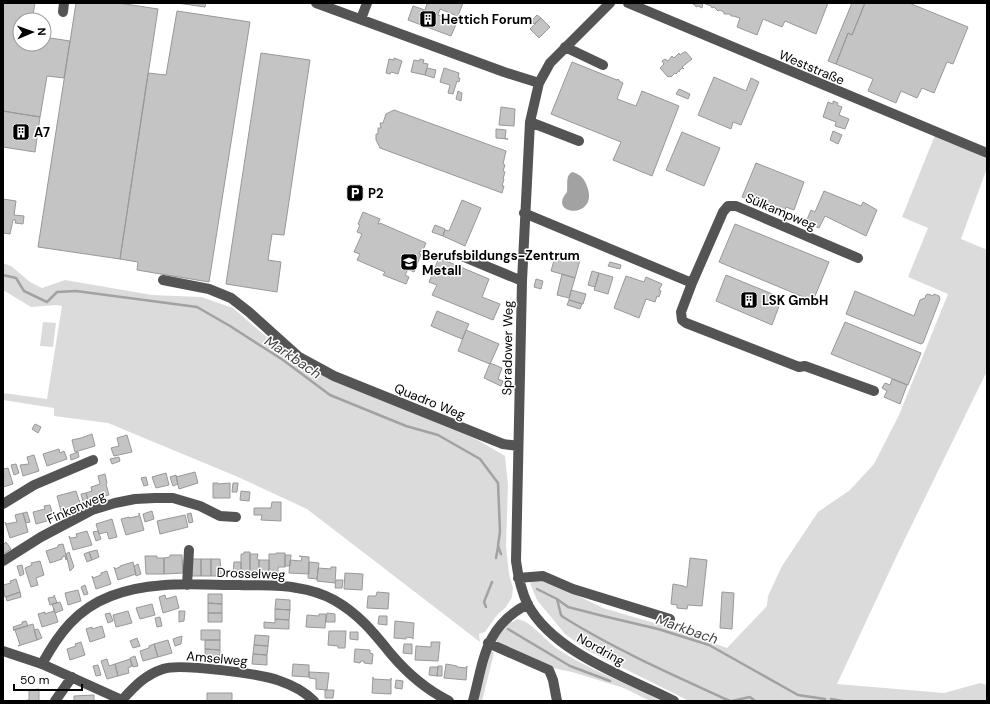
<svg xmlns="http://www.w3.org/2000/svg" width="990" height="704" viewBox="0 0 990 704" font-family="'DM Sans',sans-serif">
  <rect width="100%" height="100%" fill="#fff"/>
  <path fill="#dbdbdb" d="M935 135 987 159V168L961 239 985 249 987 248V371L898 553 837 684 944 693 980 683 987 685V701H689L587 650 565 634 537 600 530 583 538 579 566 590 603 608 661 625 727 648 767 606 768 596 782 566 818 512 850 490 874 464 899 415 948 294 908 277 928 228 902 217Z
    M3 263 11 266 30 282 42 288 65 280 152 295 201 297 233 308 300 366 476 439 505 456 508 485 506 546 509 574 513 588 512 597 506 607 497 615 485 632 479 634 480 642 307 509 238 477 108 423 54 416V408L3 400V393L47 399 62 306 56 305 31 307 3 290Z
    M43 322 56 323 53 347 40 346Z
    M517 619C530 620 545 640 556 648 589 671 627 682 661 701H650L624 688 572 672 548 667 495 644 500 633 509 622H513Z
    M491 651 494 653 482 701H477Z"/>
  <path fill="#a2a2a2" d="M572 172C580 174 584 178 587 186 600 220 546 216 567 192 568 185 565 176 572 172Z"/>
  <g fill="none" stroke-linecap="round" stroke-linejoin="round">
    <path stroke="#a2a2a2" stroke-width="2.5" d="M3 275 16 278 24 291 47 302 57 292 76 291 197 307 230 326 283 360 330 395 406 426 438 435 480 459 498 483 500 531 498 546 501 554
      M496 558 498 547
      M537 589 557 599 568 607 603 616 658 629 709 645 798 695 825 699
      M557 599 561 615 563 617C616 650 673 675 730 701
      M486 607 484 602 492 582
      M508 629 570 666 610 681
      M831 699 843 701
      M732 701 750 697 755 701"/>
  </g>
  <path fill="#c4c4c4" stroke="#989898" d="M3 3H35L32 20H20V44H44V37L70 41 64 78 47 76 40 117 3 111Z
    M76 3H119L158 9 120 259 38 247Z
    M177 3H206L205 7Z
    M424 3H463L457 18 455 17V15L440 9 438 15 457 22 451 36 408 20 413 6 425 10 427 4Z
    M691 3H828L816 34 785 21 782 27 763 19 757 35 737 27 740 18 733 16H731L730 14H724V12L720 10 718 11 714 7 712 8 711 6 703 3 702 8 698 6 696 7 695 5Z
    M852 3H865L852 35 848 33 836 64 828 61Z
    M865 3H909L968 27 953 64 947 62 934 93 922 88 917 98 901 91 896 103 868 91 873 79 836 64 848 33 852 35Z
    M177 11 250 22 209 282 137 270 138 262 120 259 148 73 166 75Z
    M537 15 541 18 534 24 531 21Z
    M541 18 550 27 539 38 530 29Z
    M684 52H686L692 59 682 67 684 69 682 68 679 71V72V71L676 74 675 73 671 77 670 76 668 77 660 68 664 64 662 61 665 59 668 61 672 56 674 58 679 53 680 55Z
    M261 53 310 60 284 235 272 234 268 260 281 262 277 292 226 284Z
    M394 58 402 61 398 74 391 72 390 74 386 73 389 59 394 60Z
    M420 59 424 60 423 63 428 64 425 75 411 72 414 60 419 61Z
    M572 62 617 80 618 79 619 80V81L623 83 617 99 636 106 642 91 679 106 652 176 613 160 621 142 551 114Z
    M427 68 436 70 434 78 425 75Z
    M444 68 459 73 458 78H460L459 82 457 81 453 94 448 93 450 85 440 82Z
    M714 77 746 91 751 78 759 82 741 125 733 122 731 129 698 115Z
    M679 89 690 94 688 99 676 94Z
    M458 91 462 93 461 101 456 99Z
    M833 101 838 103 837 105 842 107 839 115 849 119 845 129 835 126 836 122 823 117 828 102 833 104Z
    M501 107 515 109 514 126 499 125Z
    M394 110 506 151 503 164 505 165 503 171 505 172 503 179H504L502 186H504L502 193 380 148 376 140V134H378V128H381L380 123H383L386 114Z
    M3 111 40 117 35 152 3 147Z
    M496 129 506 130 505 139H508L496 138Z
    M833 131 842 135 838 144 830 140Z
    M682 132 720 148 704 186 666 170Z
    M756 163 804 182 794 210 786 207 784 213 742 197Z
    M824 191 861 206 863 202 877 210 866 236 825 216 819 228 806 222 811 210 815 212Z
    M3 199 16 201 14 215 24 216 23 224 15 223 16 220H13L10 234 3 233Z
    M462 200 481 208 465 246 443 236 445 230 449 231Z
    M363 212 380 219 378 224H380V223L426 243 422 252 420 251 419 254H421L414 272 408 269 405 275 409 277 406 284 383 275 385 272 357 260 360 254 354 252 362 234 357 232 360 225 358 224Z
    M735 224 829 262 813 301 719 262Z
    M435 225 445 229 443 236 432 232Z
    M556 253 580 260 575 278 551 271Z
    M439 258 489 279 482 297 500 304 493 320 432 295 437 285 429 282Z
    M610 262 621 265 620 269 608 266Z
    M592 271 599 273 595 287 588 285Z
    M599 273 613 277 608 294 594 290Z
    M562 274 575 278 569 298 557 295Z
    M726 275 782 298 772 325 716 301Z
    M626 276 644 282 646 277 662 284 659 290 661 291 659 297 657 296 655 302 646 299 639 318 614 308Z
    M536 279 543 281 541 289 534 287Z
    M571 290 586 294 583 304 569 300Z
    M855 291 914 316 920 300 925 298 926 295 928 294 933 296 934 294 939 296 940 299 923 343 921 344 846 314Z
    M569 300 582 304 580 309 567 305Z
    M437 311 469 324 462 339 431 326Z
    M845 322 921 353 908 385 831 354Z
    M466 330 499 344 490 364 458 351Z
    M490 363 502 368 498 379 503 381 501 386 484 378Z
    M892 379 907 385 900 404 884 397 887 391 882 388 885 383 890 385Z
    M35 424 41 427 38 433 32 429Z
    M92 434 95 446 75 452 72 440 81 438Z
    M127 435 132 452 114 456 111 448 119 446 117 438Z
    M59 449 60 453 64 451 67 459 47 466 43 454Z
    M78 452 79 457 71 460 70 455Z
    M34 455 39 471 23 476 20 465 29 464 27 457Z
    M119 457 120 461 112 464 110 459Z
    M16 464 19 473 14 475 11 465Z
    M8 468 13 484 3 487V478L4 477 3 469Z
    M195 472 198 483 179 489 176 477Z
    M166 473 169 485 156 488 152 477Z
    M105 474 107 483 106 484 109 495 88 500 86 493 92 491 91 487 100 484 98 476Z
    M176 475 178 484 173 486 170 477Z
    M146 477 148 485 144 486 141 478Z
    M213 483H218V484L230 483V498H213Z
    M233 483H238L237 492H232Z
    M76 491 81 506 61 511 57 496Z
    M241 491 250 492 249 501 240 500Z
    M86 493 88 501 83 502 81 494Z
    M272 502H281V521L261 520 262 515H254V508H271Z
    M50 505 54 519 36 524 33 512 45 509 44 506Z
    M152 511 154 519 145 522 143 514Z
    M27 512 30 522 26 523 23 513Z
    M23 513 28 532 10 538 5 522 6 524 17 522 15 515Z
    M139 513 144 530 126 535 121 519 129 517V518L139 516Z
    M191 513 193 522 189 523 187 514Z
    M185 515 188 527 160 534 157 521Z
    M112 519 117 537 109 539 107 532 99 534 96 524Z
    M87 531 92 545 73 550 69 536 71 538 77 537 76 534Z
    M98 531 101 539 96 541 93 532Z
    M6 542 11 549 3 554V545Z
    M63 544 67 559 66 560 65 556 62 557V559L50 563 46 551 58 547V545Z
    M97 550 99 557 92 560 89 552Z
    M69 552 74 567 70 571 66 554Z
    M89 552 92 560 87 562 84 554Z
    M244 552H250V574H241V554H244Z
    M276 553H285V567H278V574H269V554H276Z
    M250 554H258L257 559 259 560V574H250Z
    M170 555H182L183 573 164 574V558L170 557Z
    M285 555H291L290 566H285Z
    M145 556H157V558H164V574H146Z
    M299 556 309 557V574L289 573 290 560 301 561 302 557Z
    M690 558 707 560 702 606 688 605 687 609 677 608V605L671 604 673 584 684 586V587H687Z
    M192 559H201V576H192Z
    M201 559H211V576H201Z
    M211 559H220L221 576H211Z
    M259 560H269V574H259Z
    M40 561 44 575 36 578 38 585 31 587 25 568 32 565 31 563Z
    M133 562 136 574 118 580 114 567 115 569 120 567V566Z
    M234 562H241V572H233Z
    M309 562 319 563 317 579 308 578Z
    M138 564 141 574 136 576 134 566Z
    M22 565 24 574 20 576 17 566Z
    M331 567H336L335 583 317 581 318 568 331 569Z
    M107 571 111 584 96 589 92 576 93 578 101 575V573Z
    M345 573 363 574 362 590 344 589Z
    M16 579 20 592 5 597 3 585 11 583 10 581Z
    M336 580H343L342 588H335Z
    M85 585 88 594 84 595 81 587Z
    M78 590 81 601 68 605 65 593Z
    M20 592 21 597 7 601 6 597Z
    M377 592 389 593 388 609 367 608 368 596H376Z
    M722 592 734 593 732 629 720 628Z
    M208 594H222V604L208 603Z
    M54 595 57 603 50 605 48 598 54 597Z
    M165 595 166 599 176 596 179 608 163 613 159 597Z
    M276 599 290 600V610L275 609Z
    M60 602 63 610 55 613 52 604Z
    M208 603 222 604V613H208Z
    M152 604 155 615 140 619 136 608Z
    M54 609 58 622 42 627 38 614 45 612V614L54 611Z
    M275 609 290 610 289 620 275 619Z
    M128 611 132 623 116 627 113 615Z
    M179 611H185L184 621 179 622Z
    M110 613 113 621 108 623 105 614Z
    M208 613H222V622H208Z
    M327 613 335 614V622H326Z
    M319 614H326L325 628 306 627 307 615 319 616Z
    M379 616H387V625L378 624Z
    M160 617 162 626 157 627 155 618Z
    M275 619 289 620V629L264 628V622L275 623Z
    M26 621 28 626 14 630 13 627 22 624V622Z
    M395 621 414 623 413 639V638L406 637V639L394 638Z
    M33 624 37 640 18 646 20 645 15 630H13Z
    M102 626 105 637 90 642 86 629 92 627V629Z
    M38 629 42 638 37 640 34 630Z
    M201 630H220V640H201Z
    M329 631H346L345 648H338V646L328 645Z
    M350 632H358V640L350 639Z
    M255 635 269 636 268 646 254 645Z
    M182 636 181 644 175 646 173 639Z
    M137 638 140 646 133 648 130 641Z
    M168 640 172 653 158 657 154 644Z
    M205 640H220V650L205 649Z
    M81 642 85 655 70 660 67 649 76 646 75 644Z
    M431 642H440L438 661 415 660 416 646 431 647Z
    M154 644 158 657 143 661 140 651 149 648V646Z
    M404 644H412V654L403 653Z
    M254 645 268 646 267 655 253 654Z
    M205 649 220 650V659H205Z
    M355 649 370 650V653L373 654 372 664 364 663V661H361L360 663 354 662Z
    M253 654 267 655V665L252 664Z
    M135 656 138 666 133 667 130 658Z
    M107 659 109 666 115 664 118 676 107 679 101 661Z
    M130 659 132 666 128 668 129 673 118 676 115 664Z
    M293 664 309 665V677L292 676Z
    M446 664 457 666V667L466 668 467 666 466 680 444 678Z
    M98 665 101 675 96 676 93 666Z
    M438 666H442V676H437Z
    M430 667H438L437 676 429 675Z
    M309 672 329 673 327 690 316 689V679L309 678Z
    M373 677V679L391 680V678V694L372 693Z
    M396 680 403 681 402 689 395 688Z
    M39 689V701H22L29 700V690Z
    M325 690H334L333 698H325Z
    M207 693H232V701H207Z
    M94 695V701H74V696Z"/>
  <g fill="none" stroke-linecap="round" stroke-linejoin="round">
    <path stroke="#545454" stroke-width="10" d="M316 3 504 72 539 83
      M610 3 550 63 539 83 530 122 522 281 516 561C518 576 521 591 528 605 554 653 627 677 674 701
      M628 3 987 153
      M63 12 64 3
      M361 19 367 3
      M565 47 603 65
      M530 122 579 141
      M524 213 692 283
      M464 257 522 281
      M858 258 736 206H728L723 212 692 283 681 312 682 320 686 323 799 367 805 366 874 391
      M163 280 209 289 231 298 249 312 299 357 334 376 503 444 518 446
      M3 504 34 485 93 460
      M3 561 41 537 92 510 115 503 135 499 155 498H173L200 506 220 516 236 517
      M518 578 543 576 573 589 670 619
      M187 585 189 550
      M488 643 549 670 553 680 557 701
      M3 651 42 664 124 701
      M42 664C59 633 77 609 111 596 151 580 198 585 240 585 259 586 279 584 297 588 310 590 323 594 334 600 359 614 374 633 391 654 407 673 427 690 449 701
      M122 700C135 686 145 675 163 669 179 663 263 674 280 681 292 685 305 692 314 701
      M55 701 72 677
      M473 701C484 659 485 626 528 604"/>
  </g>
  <defs>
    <symbol id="building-square" viewBox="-11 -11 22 22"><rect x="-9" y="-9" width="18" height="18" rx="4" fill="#000" stroke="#fff"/><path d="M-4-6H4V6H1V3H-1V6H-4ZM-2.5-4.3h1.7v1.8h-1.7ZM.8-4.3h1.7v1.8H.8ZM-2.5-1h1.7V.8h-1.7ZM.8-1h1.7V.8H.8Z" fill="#fff"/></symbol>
    <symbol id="parking-square" viewBox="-11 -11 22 22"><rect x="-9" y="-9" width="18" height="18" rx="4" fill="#000" stroke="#fff"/><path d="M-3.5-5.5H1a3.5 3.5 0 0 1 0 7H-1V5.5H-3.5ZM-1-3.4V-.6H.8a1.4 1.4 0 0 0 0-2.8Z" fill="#fff"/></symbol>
    <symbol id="school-square" viewBox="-11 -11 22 22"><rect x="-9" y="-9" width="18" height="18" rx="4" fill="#000" stroke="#fff"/><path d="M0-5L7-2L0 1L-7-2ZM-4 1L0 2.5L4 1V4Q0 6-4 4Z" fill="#fff"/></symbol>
  </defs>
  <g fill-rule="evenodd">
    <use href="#building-square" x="418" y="9" width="20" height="20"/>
    <use href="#building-square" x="11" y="122" width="20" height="20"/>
    <use href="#parking-square" x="345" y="183" width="20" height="20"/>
    <use href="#school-square" x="399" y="252" width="20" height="20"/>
    <use href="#building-square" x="739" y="290" width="20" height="20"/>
  </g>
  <g text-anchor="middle" stroke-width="3" stroke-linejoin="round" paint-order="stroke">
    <g font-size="13" font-weight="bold" fill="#000" stroke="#fff" text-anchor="start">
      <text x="441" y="24">Hettich Forum</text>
      <text x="34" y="137">A7</text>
      <text x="368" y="198">P2</text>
      <text x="422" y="260">Berufsbildungs-Zentrum<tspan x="422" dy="15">Metall</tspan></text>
      <text x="762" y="305">LSK GmbH</text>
    </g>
    <g font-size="13" fill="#000" stroke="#fff">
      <text transform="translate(812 67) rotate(23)" y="5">Weststraße</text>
      <text transform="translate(781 211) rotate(23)" y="5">Sülkampweg</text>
      <text transform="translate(507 348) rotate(-89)" y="5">Spradower Weg</text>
      <text transform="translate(430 401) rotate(22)" y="5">Quadro Weg</text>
      <text transform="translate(76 507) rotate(-24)" y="5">Finkenweg</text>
      <text transform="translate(251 573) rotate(2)" y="5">Drosselweg</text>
      <text transform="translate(601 649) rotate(29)" y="5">Nordring</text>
      <text transform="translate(217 658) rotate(5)" y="5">Amselweg</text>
    </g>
    <g font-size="14" font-style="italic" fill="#434343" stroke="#fff">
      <text transform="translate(293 357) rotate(34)" y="5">Markbach</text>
      <text transform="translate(687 629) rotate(19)" y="5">Markbach</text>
    </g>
  </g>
  <rect width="990" height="704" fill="none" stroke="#000000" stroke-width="8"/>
  <g transform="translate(32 32) rotate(88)"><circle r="19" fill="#ffffff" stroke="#999999"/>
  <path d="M0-3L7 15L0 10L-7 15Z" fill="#000000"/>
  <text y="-6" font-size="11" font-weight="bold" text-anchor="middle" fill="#000000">N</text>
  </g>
  <path d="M14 684v6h68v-6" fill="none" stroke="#000000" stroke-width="2"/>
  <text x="20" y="684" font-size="12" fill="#000000" stroke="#ffffff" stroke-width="3" paint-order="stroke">50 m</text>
</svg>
